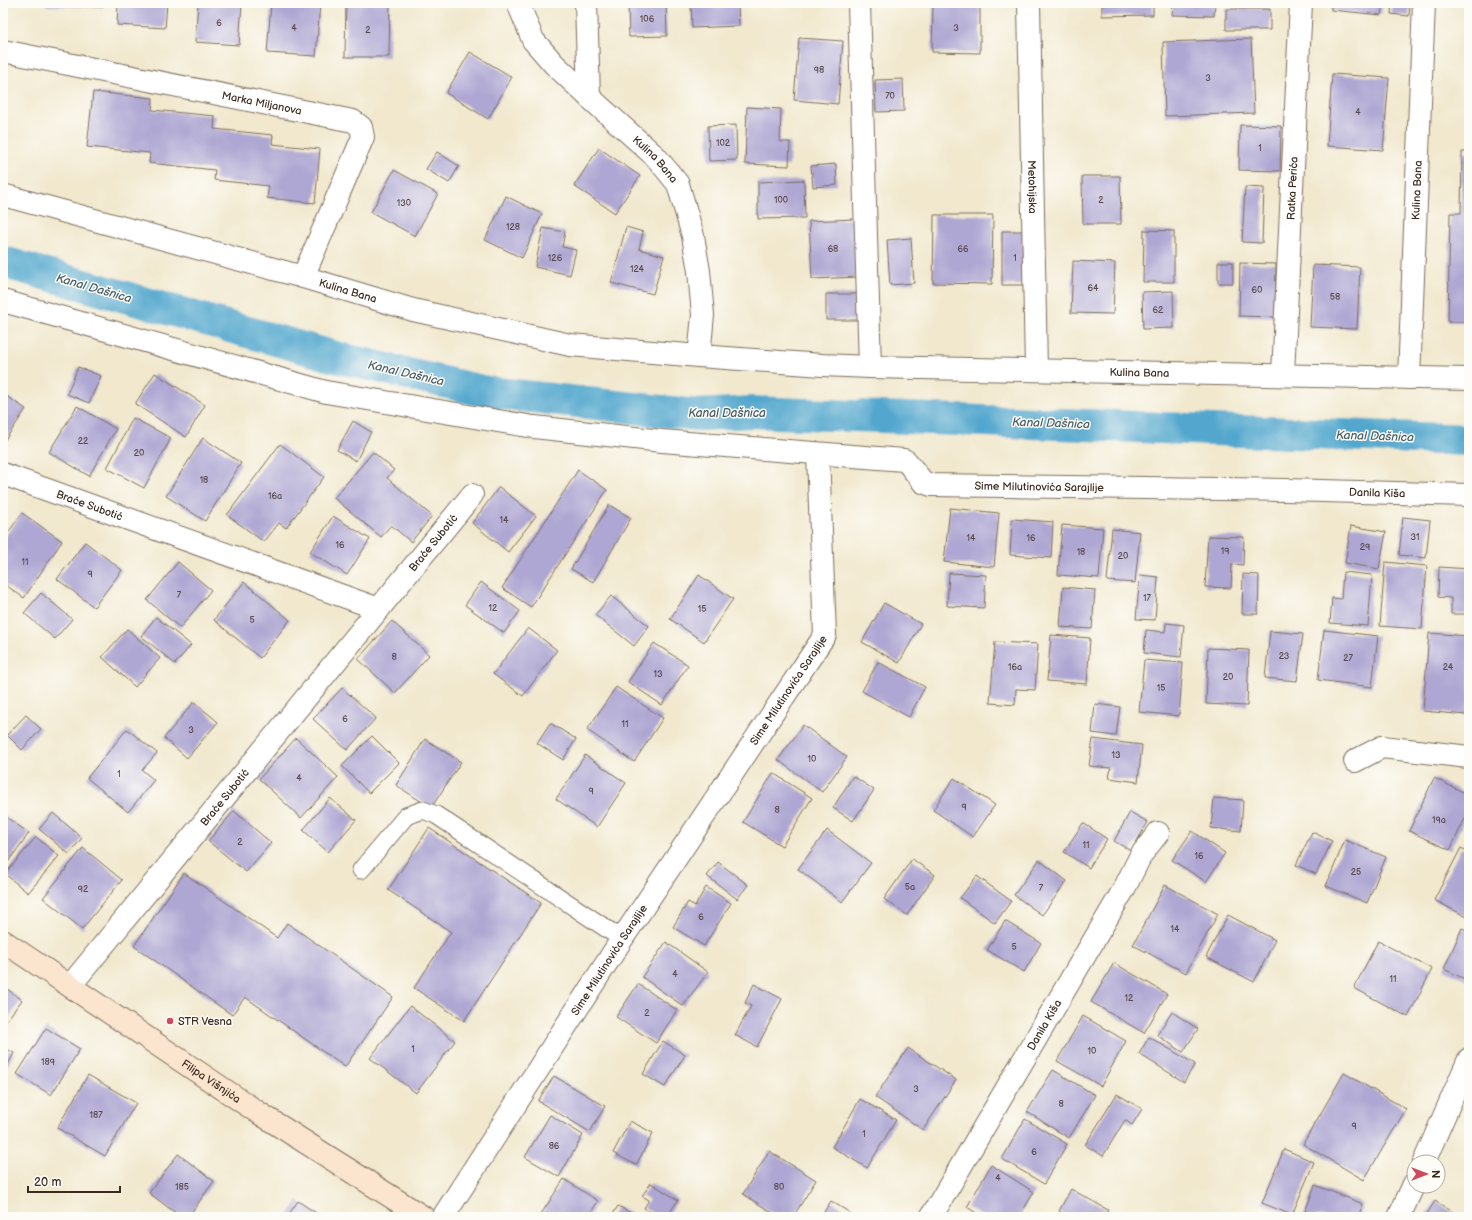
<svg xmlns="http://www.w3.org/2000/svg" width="1472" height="1220" viewBox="0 0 1472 1220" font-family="'Balsamiq Sans',sans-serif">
  <rect width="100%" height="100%" fill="#fdfcf7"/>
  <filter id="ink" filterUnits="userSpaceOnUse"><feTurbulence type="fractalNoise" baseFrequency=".025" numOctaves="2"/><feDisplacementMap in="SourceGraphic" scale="8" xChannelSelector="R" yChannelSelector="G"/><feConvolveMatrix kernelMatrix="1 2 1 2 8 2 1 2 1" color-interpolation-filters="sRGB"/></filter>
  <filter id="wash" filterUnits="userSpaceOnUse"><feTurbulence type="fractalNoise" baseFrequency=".012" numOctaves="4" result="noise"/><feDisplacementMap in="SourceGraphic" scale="16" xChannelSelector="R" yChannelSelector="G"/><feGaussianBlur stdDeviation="0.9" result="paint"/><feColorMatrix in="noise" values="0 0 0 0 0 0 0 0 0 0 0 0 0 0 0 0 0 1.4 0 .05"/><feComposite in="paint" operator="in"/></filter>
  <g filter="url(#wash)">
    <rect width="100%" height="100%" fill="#f1e8ce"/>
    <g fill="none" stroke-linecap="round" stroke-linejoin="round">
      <path stroke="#52a7ce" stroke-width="32" d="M3 262 335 357 487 392 698 415 752 412 1469 440"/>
    </g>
    <g id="blocks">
      <path fill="#aea7d3" d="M46 3H103V7L46 6Z
        M118 3H167L165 28 117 25Z
        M198 3H242L239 45 195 42Z
        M271 3H320L316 56 267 53Z
        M346 3H390L389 57H345Z
        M628 3H666L667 36 629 37Z
        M691 3H738L739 26 692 28Z
        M933 3H980V53L932 52Z
        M1102 3H1153V15L1102 16Z
        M1173 3H1215L1214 16 1172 15Z
        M1331 3H1383L1381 15 1331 10Z
        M1392 3H1410L1409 16 1391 14Z
        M1226 9H1270V30H1226Z
        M799 38 843 41 838 104 794 100Z
        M1251 39 1254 113 1165 116 1163 42Z
        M470 52 512 77 488 119 446 93Z
        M1332 74 1389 78 1383 150 1327 146Z
        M903 79 904 111 876 112 875 80Z
        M93 92 153 98 152 110 215 116 214 129 273 135 272 144 320 149 315 203 267 198 269 186 214 180 215 170 149 163 150 153 87 147Z
        M747 107 781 109 780 142H790L789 166 745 164Z
        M736 125 737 160 709 161 708 126Z
        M1240 125 1281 126 1280 171 1239 170Z
        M599 148 640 176 615 213 574 186Z
        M437 152 459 166 449 183 426 169Z
        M1462 152H1469V322H1448L1450 213H1461Z
        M836 164 837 185 813 187 811 166Z
        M394 170 438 194 415 236 371 212Z
        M1082 176H1120L1121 224H1083Z
        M804 180 805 218 758 219V182Z
        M1245 187 1264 188 1262 243 1242 242Z
        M506 196 542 214 522 258 485 240Z
        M934 215H993L992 284 933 283Z
        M855 219 858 277 812 279 809 221Z
        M626 227 643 232 639 249 664 256 653 294 611 283Z
        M543 228 565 232 562 247 576 250 570 275 535 267Z
        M1144 230 1174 231V282H1143Z
        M1002 231H1028V285H1002Z
        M911 238 914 283 890 285 887 240Z
        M1073 261 1115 263 1113 314 1071 313Z
        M1218 262H1233V283H1218Z
        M1240 263 1276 264 1275 317 1239 316Z
        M1313 265 1360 267 1357 329 1310 327Z
        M1173 291 1174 328 1143 329 1142 292Z
        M826 294H860V320H826Z
        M78 367 101 376 89 403 67 394Z
        M155 373 205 405 186 437 135 404Z
        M3 394 26 409 3 443Z
        M77 406 116 429 89 476 49 452Z
        M133 418 171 438 144 488 107 468Z
        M353 421 371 432 356 461 337 450Z
        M203 438 241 463 205 521 166 496Z
        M280 444 324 477 286 528 279 523 264 542 227 515Z
        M373 452 394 470 387 478 432 516 411 542 391 525 381 537 334 498Z
        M578 470 607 490 531 607 502 588Z
        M499 487 536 516 508 552 472 523Z
        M609 505 631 518 593 582 571 569Z
        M950 508 999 513 994 567 944 562Z
        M22 513 62 541 24 598 3 583V540Z
        M333 516 370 539 347 575 310 552Z
        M1403 517 1430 520 1426 558 1399 555Z
        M1012 519 1053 522 1051 558 1010 555Z
        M1062 525 1103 528 1099 578 1058 575Z
        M1351 526 1386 532 1379 569 1345 563Z
        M1112 529 1140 532 1135 583 1107 581Z
        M1208 536 1244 537 1243 565 1232 564 1231 588 1205 587Z
        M85 542 122 570 94 607 57 579Z
        M178 562 211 590 180 628 147 600Z
        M1385 562 1427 566 1422 629 1380 626Z
        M1439 567 1469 569V614H1451V598L1438 597Z
        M1343 572 1372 575 1368 626 1330 623 1332 598 1341 599Z
        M949 573 986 575 984 608 947 606Z
        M1243 574 1259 575 1258 614H1242Z
        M699 575 733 599 704 642 670 619Z
        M1140 575 1158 577 1155 620 1136 619Z
        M244 582 290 620 260 658 214 620Z
        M481 582 520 611 504 633 465 605Z
        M1063 587 1095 590 1092 629 1060 627Z
        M41 593 72 619 55 639 24 613Z
        M611 596 649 626 634 646 595 615Z
        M884 603 921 624 899 663 862 642Z
        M156 617 191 645 175 664 141 636Z
        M392 621 429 655 395 693 358 659Z
        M1166 623 1184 625 1181 657 1144 653 1146 630 1165 632Z
        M528 628 557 650 523 696 493 674Z
        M127 629 160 658 135 687 102 657Z
        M1324 630 1378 636 1372 687 1318 680Z
        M1270 631 1303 634 1297 681 1265 678Z
        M1429 633 1469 636V697L1467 715 1423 711Z
        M1051 635 1090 638 1087 684 1047 681Z
        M995 642 1038 644 1035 690 1016 689 1015 705 990 703Z
        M654 643 688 665 662 705 628 682Z
        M1208 648 1249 650 1247 706 1206 704Z
        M1144 660 1183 663 1179 716 1139 712Z
        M878 662 925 687 909 717 862 691Z
        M616 687 663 718 634 762 587 730Z
        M342 688 376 718 347 750 313 719Z
        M194 702 218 722 187 758 164 738Z
        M1095 704 1120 707 1116 736 1092 733Z
        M26 715 41 729 22 750 7 735Z
        M550 723 576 739 563 760 537 743Z
        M803 725 847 757 822 792 778 760Z
        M127 729 157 753 142 770 154 780 128 812 87 778Z
        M372 736 399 763 369 793 342 766Z
        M296 738 338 777 301 818 259 779Z
        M425 739 461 762 431 808 396 785Z
        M1093 739 1142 745 1138 782 1109 778 1111 768 1089 766Z
        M585 755 626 783 597 827 556 799Z
        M773 773 812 798 782 846 743 822Z
        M853 776 874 790 853 821 833 808Z
        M954 778 995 805 973 837 933 810Z
        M1434 778 1469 795V810L1450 850 1409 831Z
        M330 798 356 820 328 852 303 830Z
        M1214 798 1243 800 1241 831 1211 828Z
        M234 811 271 843 246 872 208 841Z
        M1130 812 1148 822 1131 851 1114 841Z
        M53 813 82 838 69 854 39 829Z
        M3 815 29 833 3 869Z
        M1083 823 1107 839 1089 868 1064 852Z
        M429 828 541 903 464 1021 414 988 451 932 388 890Z
        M827 830 871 863 842 902 798 869Z
        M1192 831 1225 853 1206 882 1172 860Z
        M1312 832 1332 841 1316 874 1296 865Z
        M36 837 59 856 28 893 5 874Z
        M1345 840 1386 857 1367 903 1326 886Z
        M83 848 122 880 82 929 43 898Z
        M1461 848 1469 852V918L1434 900Z
        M912 859 935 875 907 915 884 899Z
        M1039 860 1067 881 1042 915 1014 895Z
        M718 862 748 885 737 899 707 876Z
        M184 873 277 938 287 923 393 997 345 1067 245 997 232 1015 134 946Z
        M977 876 1011 901 995 923 960 898Z
        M1165 885 1218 914 1186 973 1133 945Z
        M706 887 731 903 704 946 673 927 688 902 695 906Z
        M1228 915 1275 940 1254 982 1206 957Z
        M1005 921 1041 943 1024 972 987 950Z
        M1462 928 1469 931V981L1444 969Z
        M1378 941 1432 969 1408 1017 1354 988Z
        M666 942 708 972 683 1006 642 977Z
        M1114 963 1167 994 1144 1033 1091 1002Z
        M638 984 677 1010 656 1043 616 1017Z
        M754 984 782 999 757 1047 735 1035 751 1006 745 1003Z
        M3 986 22 1000 3 1025Z
        M410 1006 455 1041 416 1093 370 1058Z
        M1172 1012 1198 1029 1183 1052 1157 1035Z
        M1083 1016 1126 1041 1101 1086 1057 1061Z
        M46 1028 80 1049 51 1095 17 1074Z
        M1149 1037 1195 1064 1184 1082 1139 1054Z
        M663 1041 685 1055 665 1087 643 1074Z
        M3 1047 14 1053 3 1074Z
        M908 1048 956 1080 923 1130 875 1097Z
        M1053 1070 1095 1095 1069 1138 1027 1112Z
        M1344 1073 1406 1109 1364 1180 1303 1144Z
        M88 1075 136 1103 105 1156 57 1128Z
        M554 1076 605 1106 590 1132 538 1101Z
        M1117 1094 1142 1109 1132 1125 1125 1120 1103 1156 1085 1145Z
        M860 1099 896 1120 867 1168 832 1147Z
        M550 1115 583 1135 559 1177 525 1157Z
        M1025 1119 1067 1144 1044 1184 1002 1159Z
        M630 1121 653 1133 636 1165 613 1153Z
        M1284 1149 1314 1162 1292 1215 1262 1203Z
        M769 1151 816 1180 793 1217H779L743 1194Z
        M178 1154 214 1181 188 1217H181L149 1193Z
        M991 1165 1034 1192 1019 1217H983L967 1207Z
        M564 1179 598 1201 588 1217H539Z
        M651 1183 678 1200 667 1217H658L644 1208 649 1200 642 1196Z
        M1315 1185 1363 1204 1358 1217H1303Z
        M1071 1189 1108 1210 1103 1217H1069L1059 1211Z
        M298 1201 322 1217H287Z
        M831 1201 852 1214 850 1217H821Z
        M1435 1201 1461 1217H1425Z
        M618 1206 638 1217H611Z"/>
    </g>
  </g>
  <g filter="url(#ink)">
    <use href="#blocks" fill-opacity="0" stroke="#7b6c5c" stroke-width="1"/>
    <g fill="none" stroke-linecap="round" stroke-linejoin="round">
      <defs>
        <path id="service" d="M361 870 406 816 423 810 436 815 622 939"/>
        <g id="minor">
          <path d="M518 3 533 40 554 64 589 97"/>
          <path id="s1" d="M586 3 589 97 656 157 678 184 693 236 699 271 703 315 699 356"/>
          <path d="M859 3 870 367"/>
          <path id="s2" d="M1029 3 1036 370"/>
          <path id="s3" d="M3 51 353 121 361 127 363 137 303 277"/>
          <path id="s4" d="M3 195 303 277 413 310 570 345 699 356 822 365 870 367 1469 379"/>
          <path id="s5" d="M3 301 326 392 534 427 662 441 904 460 907 462 923 482 931 485 1286 490 1469 495"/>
          <path id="s6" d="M1283 374 1301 3"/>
          <path id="s7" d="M1409 378 1424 3"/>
          <path id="s8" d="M3 474 379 609"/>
          <path d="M1355 761 1382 747 1469 757"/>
          <path id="s9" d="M70 986 472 495"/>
          <path d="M1424 1162 1469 1059"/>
          <path id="s10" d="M443 1217 622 939 825 635 818 454"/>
          <path id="s11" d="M931 1217 1124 889 1141 855 1158 833"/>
          <path d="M1399 1217 1414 1184"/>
        </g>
        <g id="secondary">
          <path id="s12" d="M3 941 256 1111 423 1217"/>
        </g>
      </defs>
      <use href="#service" stroke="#7b6c5c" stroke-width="19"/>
      <use href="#minor" stroke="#7b6c5c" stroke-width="24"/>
      <use href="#secondary" stroke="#7b6c5c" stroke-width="24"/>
      <use href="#service" stroke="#fff" stroke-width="17"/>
      <use href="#minor" stroke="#fff" stroke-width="22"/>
      <use href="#secondary" stroke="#fce5cf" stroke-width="22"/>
    </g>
  </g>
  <circle fill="#d1495b" stroke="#fdfcf7" stroke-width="1.5" cx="170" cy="1021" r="4"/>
  <g text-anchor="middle" stroke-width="3" stroke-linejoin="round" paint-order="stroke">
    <g font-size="9" fill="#58494b">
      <text x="647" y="22">106</text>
      <text x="219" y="26">6</text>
      <text x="294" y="31">4</text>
      <text x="956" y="31">3</text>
      <text x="368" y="33">2</text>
      <text x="819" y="73">98</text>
      <text x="1208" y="81">3</text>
      <text x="890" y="99">70</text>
      <text x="1358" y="115">4</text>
      <text x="723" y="146">102</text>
      <text x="1260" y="151">1</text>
      <text x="781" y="203">100</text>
      <text x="1101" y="203">2</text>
      <text x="404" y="206">130</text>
      <text x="513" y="230">128</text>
      <text x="833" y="252">68</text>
      <text x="963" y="252">66</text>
      <text x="555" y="261">126</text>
      <text x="1015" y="261">1</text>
      <text x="637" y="272">124</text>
      <text x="1093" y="291">64</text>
      <text x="1257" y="293">60</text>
      <text x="1335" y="300">58</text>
      <text x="1158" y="313">62</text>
      <text x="83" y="444">22</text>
      <text x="139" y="456">20</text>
      <text x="204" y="483">18</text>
      <text x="275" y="499">16a</text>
      <text x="504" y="523">14</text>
      <text x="1415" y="540">31</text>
      <text x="971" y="541">14</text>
      <text x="1031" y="541">16</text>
      <text x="340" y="548">16</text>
      <text x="1365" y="550">29</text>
      <text x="1225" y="554">19</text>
      <text x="1081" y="555">18</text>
      <text x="1123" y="559">20</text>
      <text x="25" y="565">11</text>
      <text x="90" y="577">9</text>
      <text x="179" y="598">7</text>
      <text x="1147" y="601">17</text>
      <text x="493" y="611">12</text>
      <text x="702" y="612">15</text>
      <text x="252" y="623">5</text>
      <text x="1284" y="659">23</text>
      <text x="394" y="660">8</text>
      <text x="1348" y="661">27</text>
      <text x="1015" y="670">16a</text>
      <text x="1448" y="670">24</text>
      <text x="658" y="677">13</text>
      <text x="1228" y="680">20</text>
      <text x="1161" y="691">15</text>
      <text x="345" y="722">6</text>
      <text x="625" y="727">11</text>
      <text x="191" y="733">3</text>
      <text x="1116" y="758">13</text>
      <text x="812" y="762">10</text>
      <text x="119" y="777">1</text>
      <text x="299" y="781">4</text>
      <text x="591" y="794">9</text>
      <text x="964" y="810">9</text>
      <text x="777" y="813">8</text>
      <text x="1439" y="823">19a</text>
      <text x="240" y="845">2</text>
      <text x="1086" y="848">11</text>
      <text x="1199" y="859">16</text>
      <text x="1356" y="875">25</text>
      <text x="910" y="890">5a</text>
      <text x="1041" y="891">7</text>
      <text x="83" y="892">92</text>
      <text x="701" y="920">6</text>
      <text x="1175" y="932">14</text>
      <text x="1014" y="950">5</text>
      <text x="675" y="977">4</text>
      <text x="1393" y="982">11</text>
      <text x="1129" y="1001">12</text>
      <text x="647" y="1016">2</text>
      <text x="413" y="1052">1</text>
      <text x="1092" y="1054">10</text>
      <text x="48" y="1065">189</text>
      <text x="916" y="1092">3</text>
      <text x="1061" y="1107">8</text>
      <text x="96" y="1118">187</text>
      <text x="1354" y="1129">9</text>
      <text x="864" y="1137">1</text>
      <text x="554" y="1149">86</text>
      <text x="1034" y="1155">6</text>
      <text x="998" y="1181">4</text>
      <text x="182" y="1190">185</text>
      <text x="779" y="1190">80</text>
    </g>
    <g font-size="11" fill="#3b2a1e" stroke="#fdfcf7">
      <text dy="4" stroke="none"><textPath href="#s3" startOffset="264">Marka Miljanova</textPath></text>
      <text dy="4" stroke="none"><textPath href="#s1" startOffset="185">Kulina Bana</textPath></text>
      <text dy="4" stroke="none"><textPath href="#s2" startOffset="184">Metohijska</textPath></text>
      <text dy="4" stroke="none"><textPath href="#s6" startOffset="186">Ratka Perića</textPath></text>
      <text dy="4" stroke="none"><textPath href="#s7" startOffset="188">Kulina Bana</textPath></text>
      <text dy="4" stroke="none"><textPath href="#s4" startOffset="358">Kulina Bana</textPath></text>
      <text dy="4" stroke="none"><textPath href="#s4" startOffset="1157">Kulina Bana</textPath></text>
      <text dy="4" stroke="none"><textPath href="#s5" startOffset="1064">Sime Milutinovića Sarajlije</textPath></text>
      <text dy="4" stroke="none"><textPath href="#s5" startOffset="1402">Danila Kiša</textPath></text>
      <text dy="4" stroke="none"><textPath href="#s8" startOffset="92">Braće Subotić</textPath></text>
      <text dy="4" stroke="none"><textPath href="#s9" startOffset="573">Braće Subotić</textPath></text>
      <text dy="4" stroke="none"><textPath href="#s10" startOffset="630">Sime Milutinovića Sarajlije</textPath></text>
      <text dy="4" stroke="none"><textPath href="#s9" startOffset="244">Braće Subotić</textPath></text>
      <text dy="4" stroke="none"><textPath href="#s10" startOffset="306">Sime Milutinovića Sarajlije</textPath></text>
      <text dy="4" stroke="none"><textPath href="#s11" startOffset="223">Danila Kiša</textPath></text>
      <text dy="4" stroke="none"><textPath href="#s12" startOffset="251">Filipa Višnjića</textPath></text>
    </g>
    <g font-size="11" fill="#3b2a1e" stroke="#fdfcf7" text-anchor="start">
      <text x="178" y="1025">STR Vesna</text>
    </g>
    <g font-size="12" font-style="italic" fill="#445c64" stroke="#fdfcf7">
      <text transform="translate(94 288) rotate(16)" y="4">Kanal Dašnica</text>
      <text transform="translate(406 373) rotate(13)" y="4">Kanal Dašnica</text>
      <text x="727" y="417">Kanal Dašnica</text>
      <text transform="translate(1051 423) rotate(2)" y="4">Kanal Dašnica</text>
      <text transform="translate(1375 436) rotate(2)" y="4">Kanal Dašnica</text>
    </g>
  </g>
  <rect width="1472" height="1220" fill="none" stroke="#fdfcf7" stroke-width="16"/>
  <g transform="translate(1426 1174) rotate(90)"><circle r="19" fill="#fdfcf7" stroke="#afa8a0"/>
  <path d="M0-3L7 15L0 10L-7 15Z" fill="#d1495b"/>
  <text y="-6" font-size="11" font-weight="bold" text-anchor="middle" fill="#3b2a1e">N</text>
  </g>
  <path d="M28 1186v6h92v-6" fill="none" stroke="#3b2a1e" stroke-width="2"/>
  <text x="34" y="1186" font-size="12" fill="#3b2a1e" stroke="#fdfcf7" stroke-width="3" paint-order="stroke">20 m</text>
</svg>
